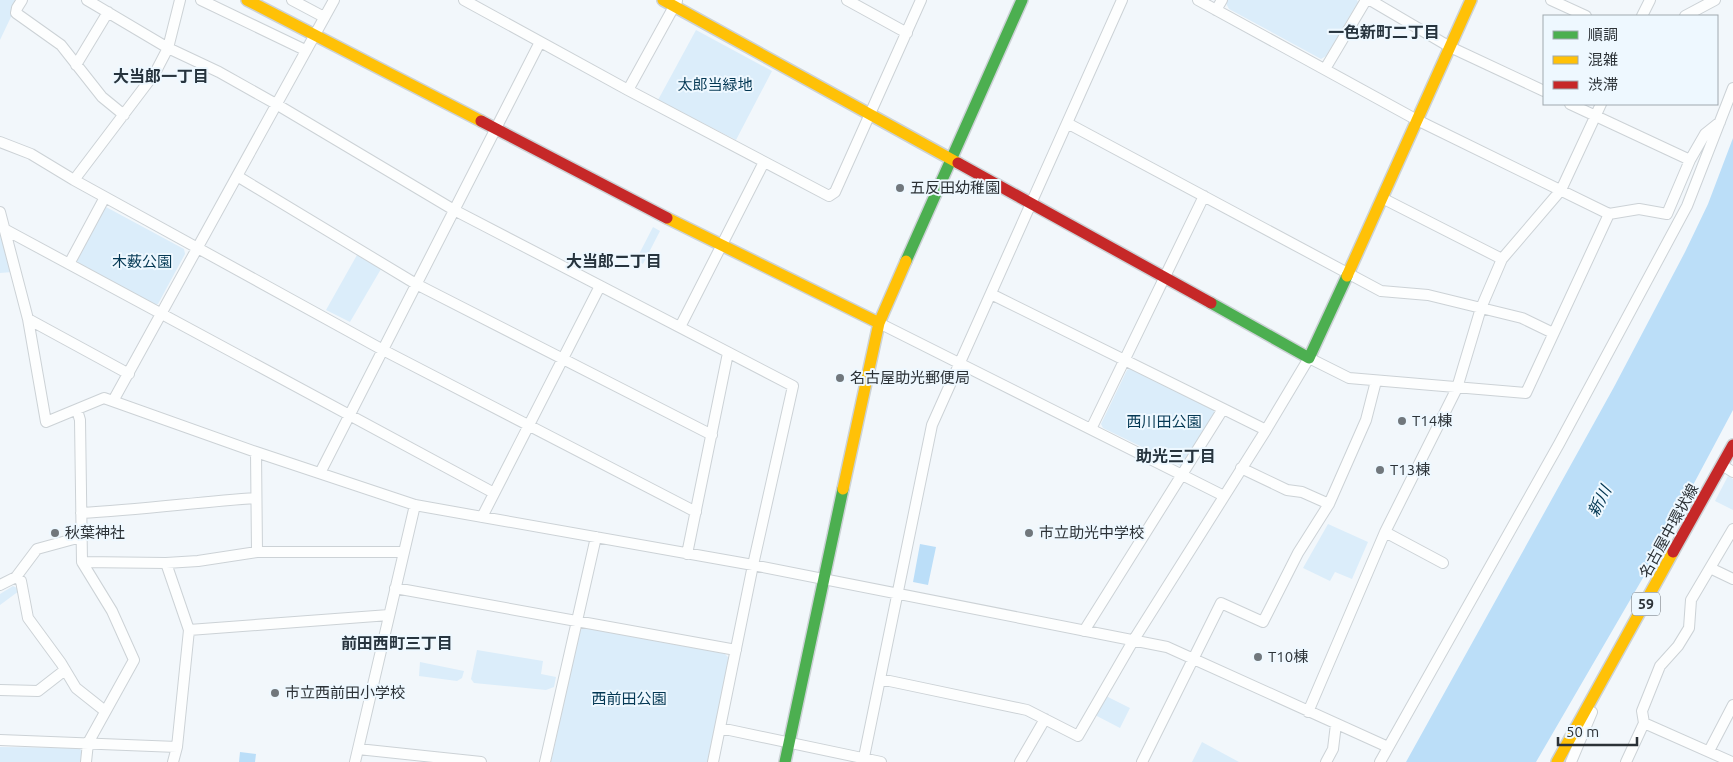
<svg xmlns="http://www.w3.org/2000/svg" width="1733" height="762" viewBox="0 0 1733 762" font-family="Ubuntu,'Noto Sans JP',sans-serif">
  <rect width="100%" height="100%" fill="#f2f7fb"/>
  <path fill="#dbedfa" d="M0 0H19L0 40Z
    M1228 0H1357L1358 2 1326 56 1321 59 1229 9 1226 3Z
    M696 30 772 71 736 140 658 100Z
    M106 207 184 249 185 254 158 304 154 305 77 262 76 258 103 208Z
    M653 227 660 231 643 264 636 260Z
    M0 233 12 272 0 273Z
    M357 255 381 269 350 322 326 310Z
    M1131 368 1214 410 1215 415 1185 464 1181 466 1103 428 1101 424 1127 370Z
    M1728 476 1733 479V510L1715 501Z
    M1328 524 1368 542 1352 579 1335 572 1330 581 1303 568Z
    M13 586 17 588 19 591 0 605V594Z
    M585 627 723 652 729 658 708 762H551L580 630Z
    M477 650 543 661 541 674 556 677 554 687 546 690 474 683 471 679Z
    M420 662 464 671 462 678 457 681 419 676Z
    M1106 696 1130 708 1120 728 1095 715Z
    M1202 742 1239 762H1192Z
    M0 747 79 748 83 752 82 762H0Z"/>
  <path fill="#bbdef8" d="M1733 138V410L1651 564 1536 762H1406L1614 387 1685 252 1708 204Z
    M920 544 936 547 928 585 913 582Z
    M240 752 256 754 255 762H239Z"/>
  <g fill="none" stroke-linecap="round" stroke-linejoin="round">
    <defs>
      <path id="street" d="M22 0 17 8 16 13 61 45 102 97 124 115
        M87 0 168 48 219 72 276 104 454 210 793 386 753 565 713 762
        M201 0 305 50
        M292 0 324 17
        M464 0 628 90 829 196 835 192 921 0
        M847 0 907 33
        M1370 0 1450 47 1544 91
        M1551 0 1586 16
        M1216 10 1222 0
        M1642 16 1650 0
        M1685 16 1715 0
        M76 65 108 12
        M1325 69 1366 0
        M628 90 677 1
        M1570 104 1690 160 1667 214 1639 209 1609 214
        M1067 123 1381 291 1428 295 1522 318 1553 333
        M0 142 31 154 74 180 383 350 696 512
        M1690 160 1705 134 1720 122
        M237 176 416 284 712 435
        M74 180 155 73 168 48 180 0
        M1382 198 1502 259
        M0 212 28 319 46 422 104 398 256 452 415 505 753 565 1167 647 1388 747
        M6 230 494 493
        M69 264 105 197
        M991 294 1266 430
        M28 319 129 374
        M879 323 1224 496
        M680 327 764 162
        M113 401 334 0
        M77 410 80 420 82 562 112 611 134 660 88 743 86 762
        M1091 429 1204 196
        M256 452 257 552
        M1722 465 1733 472
        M1241 468 1287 490 1302 492 1329 504
        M320 473 540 42
        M81 513C140 510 198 502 256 498
        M482 517 600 286
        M1385 532 1443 563
        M687 554 728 353
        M82 562 166 563 198 561 257 552H404
        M166 563 189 630 177 747 173 762
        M1710 568 1733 579
        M16 577 21 581 28 618 61 663 76 688 105 711
        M0 585 16 577 37 549 81 537
        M395 588 736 650
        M189 630 389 615
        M1084 631 1223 409
        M880 679 1027 710 1078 736 1133 641 1266 430 1309 358 1349 378 1526 393 1609 214 1417 120 1198 0
        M0 690 38 691 65 670
        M1308 712 1385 532 1457 388 1481 308 1502 259 1561 190 1601 104
        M1644 723 1732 762
        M720 728 881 762
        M0 740 177 747
        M358 749 481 762
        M1709 751 1733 705
        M355 762 415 505
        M545 762 596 537
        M863 762 932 425 1122 0
        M1020 762 1045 719
        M1142 762 1221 603 1263 622 1298 553 1329 504 1366 420 1376 381
        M1326 762 1333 749 1336 724
        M1380 762 1559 444 1687 206 1733 88
        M1571 762 1592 712
        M1626 762 1644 723 1642 711 1660 666 1678 646 1689 628 1691 600 1733 529"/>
      <path id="fast" d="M906 261 1022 0
        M1211 303 1309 358 1347 276
        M785 762 843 489"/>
      <path id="slow" d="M247 0 481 121
        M663 0 958 163
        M667 218 879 323
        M1347 276 1471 0
        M843 489 879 323 906 261
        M1557 762 1673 552"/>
      <path id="jam" d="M481 121 667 218
        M958 163 1211 303
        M1673 552 1733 445"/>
    </defs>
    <use href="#street" stroke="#ccd2d6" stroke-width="12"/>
    <use href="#fast" stroke="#ccd2d6" stroke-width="14"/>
    <use href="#slow" stroke="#ccd2d6" stroke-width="14"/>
    <use href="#jam" stroke="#ccd2d6" stroke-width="14"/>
    <use href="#street" stroke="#fdfefe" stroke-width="10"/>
    <use href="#fast" stroke="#4caf50" stroke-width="11"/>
    <use href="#slow" stroke="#ffc107" stroke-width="11"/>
    <use href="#jam" stroke="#c62828" stroke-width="11"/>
  </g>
  <g fill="#71777c" stroke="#eef8ff" stroke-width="2">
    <circle cx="900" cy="188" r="5"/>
    <circle cx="840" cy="378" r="5"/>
    <circle cx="1402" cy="421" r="5"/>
    <circle cx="1380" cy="470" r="5"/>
    <circle cx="55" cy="533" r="5"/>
    <circle cx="1029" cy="533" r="5"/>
    <circle cx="1258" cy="657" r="5"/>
    <circle cx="275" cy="693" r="5"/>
  </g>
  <g text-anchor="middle" stroke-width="4" stroke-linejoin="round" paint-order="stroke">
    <rect fill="#eef8ff" stroke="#666d73" stroke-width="1" x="1632" y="592.5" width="28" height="23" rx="4"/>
    <g font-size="14" font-weight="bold" fill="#2c3237">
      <text x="1646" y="609">59</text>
    </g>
    <g font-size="15" fill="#043854" stroke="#eef8ff">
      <text x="715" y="90">太郎当緑地</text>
      <text x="142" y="267">木薮公園</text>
      <text x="1164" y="427">西川田公園</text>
      <text x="629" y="704">西前田公園</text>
    </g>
    <g font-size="15" fill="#2c3237" stroke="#eef8ff" text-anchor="start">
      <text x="910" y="193">五反田幼稚園</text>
      <text x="850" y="383">名古屋助光郵便局</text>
      <text x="1412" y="426">T14棟</text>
      <text x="1390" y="475">T13棟</text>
      <text x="65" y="538">秋葉神社</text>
      <text x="1039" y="538">市立助光中学校</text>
      <text x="1268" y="662">T10棟</text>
      <text x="285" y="698">市立西前田小学校</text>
    </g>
    <g font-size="15" fill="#2c3237" stroke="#eef8ff">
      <text transform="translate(1669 531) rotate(-61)" y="5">名古屋中環状線</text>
    </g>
    <g font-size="16" font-weight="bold" fill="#27343e" stroke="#eef8ff">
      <text x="1384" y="38">一色新町二丁目</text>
      <text x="161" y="82">大当郎一丁目</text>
      <text x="614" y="267">大当郎二丁目</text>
      <text x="1176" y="462">助光三丁目</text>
      <text x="397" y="649">前田西町三丁目</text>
    </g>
    <g font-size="16" font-style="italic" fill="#003550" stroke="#eef8ff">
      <text transform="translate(1599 501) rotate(-63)" y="6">新川</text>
    </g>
  </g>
  <rect x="1543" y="15" width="175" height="90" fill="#eef8ff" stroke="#a0a9af"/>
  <rect x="1553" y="31" width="25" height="8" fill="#4caf50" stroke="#a0a9af"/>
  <text x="1588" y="40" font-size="15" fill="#2c3237">順調</text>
  <rect x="1553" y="56" width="25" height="8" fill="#ffc107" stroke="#a0a9af"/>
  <text x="1588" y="65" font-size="15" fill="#2c3237">混雑</text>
  <rect x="1553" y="81" width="25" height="8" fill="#c62828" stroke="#a0a9af"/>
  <text x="1588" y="90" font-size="15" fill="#2c3237">渋滞</text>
  <path d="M1558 737v8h79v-8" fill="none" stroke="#2c3237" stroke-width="2.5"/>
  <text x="1566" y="737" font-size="15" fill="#2c3237" stroke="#eef8ff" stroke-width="4" paint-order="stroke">50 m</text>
</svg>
